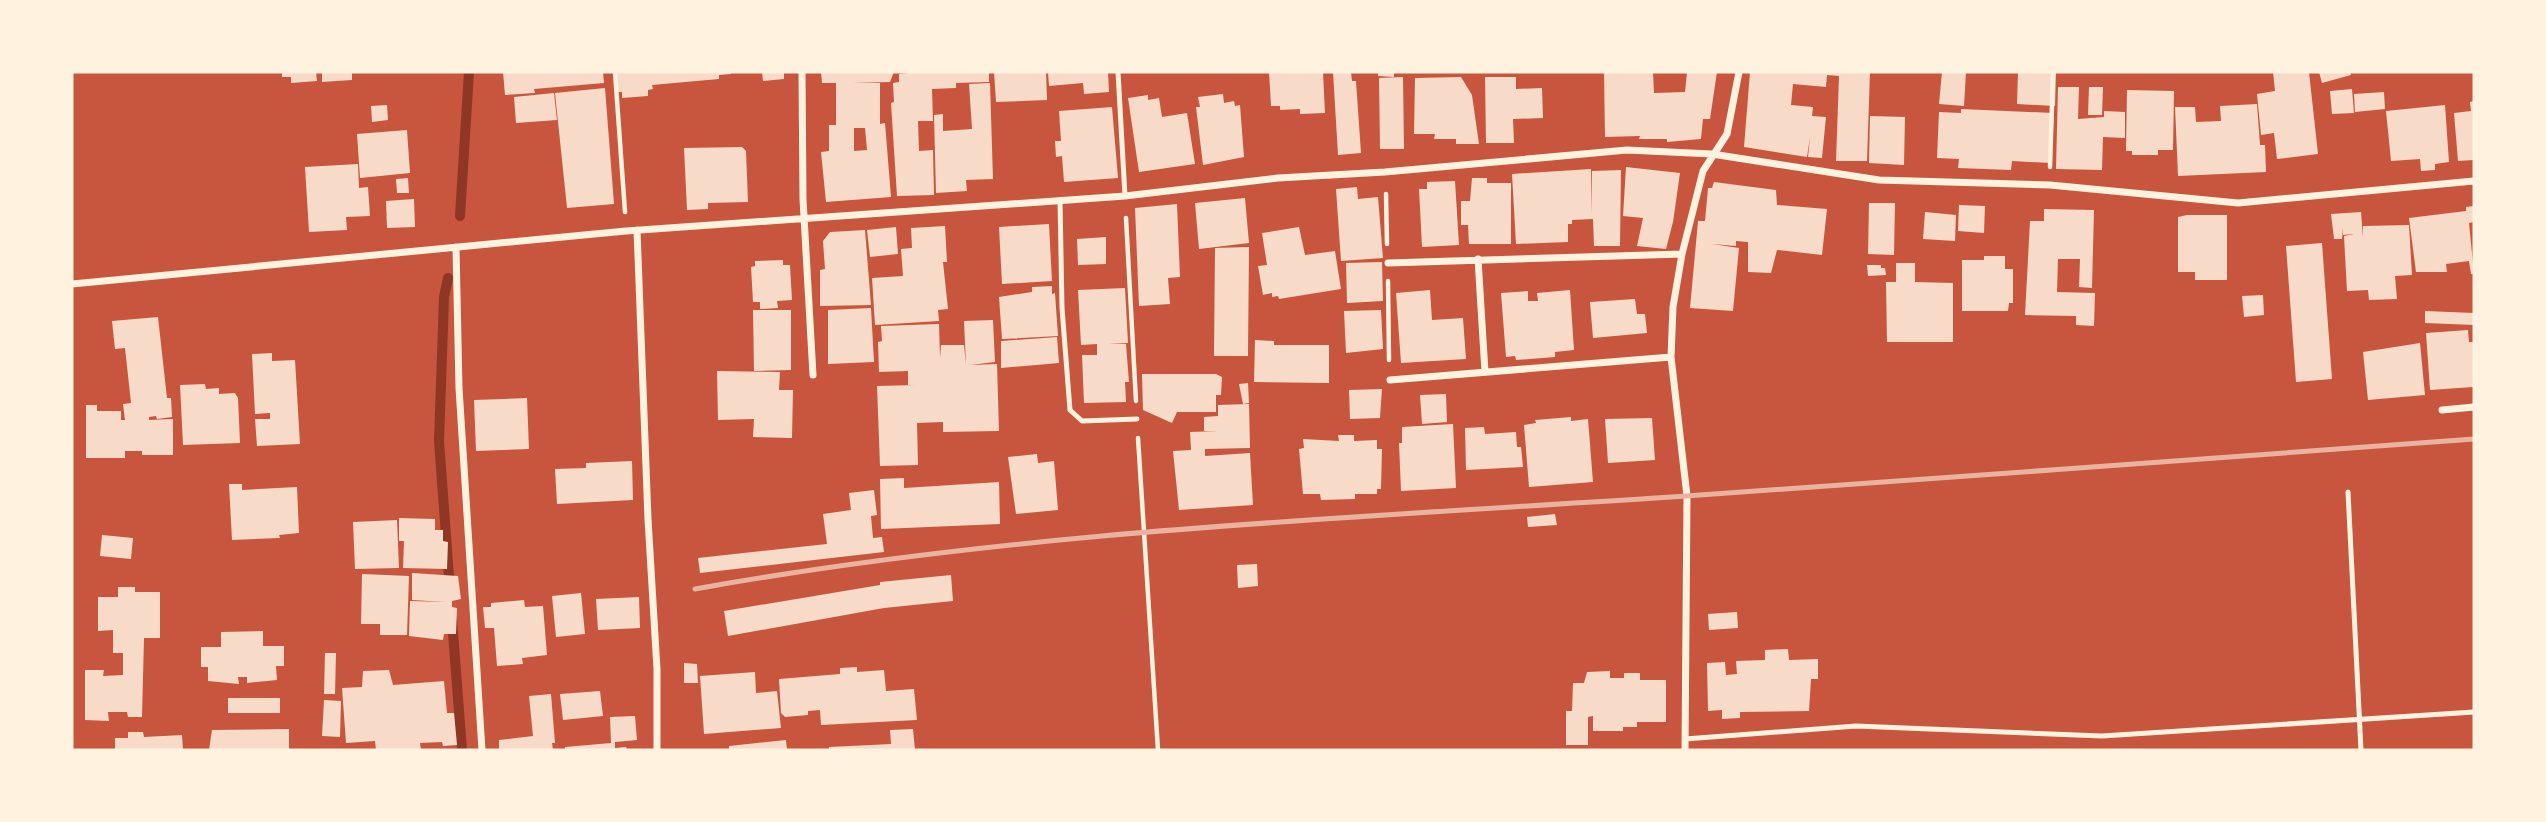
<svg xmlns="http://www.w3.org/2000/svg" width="2546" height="822" viewBox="0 0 2546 822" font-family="Ubuntu,sans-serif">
  <rect width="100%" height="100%" fill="#c8553d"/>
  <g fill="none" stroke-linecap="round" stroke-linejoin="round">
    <path stroke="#8f3625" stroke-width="10" d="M460 216 469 72
      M448 278 444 297 439 441 450 590
      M452 620 462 750"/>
  </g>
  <path fill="#f7dbc8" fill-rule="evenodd" d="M282 72H316L317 81 291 83V77H282Z
    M322 72H352V80L322 82Z
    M503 72H603L604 83 534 89 535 93 505 95Z
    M615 72H731V74L719 75V79L652 85 653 89 648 90V96L622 98V92H616Z
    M762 72H784V79L763 81Z
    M821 72H894L890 82 853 83H880V124L885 123 891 197 826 202 821 152 829 151V125H836V83H822ZM854 128H865L867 150 854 151Z
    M917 72H989V82L956 83V88L932 89 933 121H918L919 151 933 150 934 195 897 196 891 103 894 102 893 83 899 82V74Z
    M994 72H1046L1047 100 996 102Z
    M1048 72H1108L1109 92 1084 94 1083 83 1049 86Z
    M1269 72H1323L1325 113 1300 114V109L1280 110V106H1271Z
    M1333 72H1351L1352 81H1356L1361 153 1338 155Z
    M1378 72H1394V77L1378 76Z
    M1604 72H1653L1654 93 1685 92 1687 72H1717L1710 119H1703L1701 139 1667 142V139H1639L1640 136 1605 137Z
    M1750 72H1870L1867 161H1836L1839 76 1827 75 1826 87 1793 84 1791 105 1813 107 1812 116 1826 117 1822 158 1808 157 1810 137 1807 157 1744 147Z
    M1942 72H1966L1964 106 1939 104Z
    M2018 72H2056L2055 106 2017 104Z
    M2273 72H2309L2318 154 2277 159 2274 133 2261 135 2257 94 2275 91Z
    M2319 72H2350L2351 75 2322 83Z
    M1403 77 1404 149H1380L1379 78Z
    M1461 77 1472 95 1479 144H1456V139H1434L1435 134H1414L1415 78Z
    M1485 77H1516V89L1542 88 1543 118 1513 119 1514 143H1486Z
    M990 83 993 179 966 180 967 191 936 193 934 115 943 114V131L972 129 969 84Z
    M2058 87H2079L2078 119 2104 117V111L2125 112V138L2103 137 2102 170 2056 169Z
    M2089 87H2103L2102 115H2088Z
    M605 88 614 204 567 208 555 93Z
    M2352 89 2354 113 2332 114 2330 91Z
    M2127 90 2174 91 2173 150H2158V155H2132V151H2126Z
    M2384 92 2385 109 2355 112 2354 94Z
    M554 93 557 120 516 123 514 97Z
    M1223 94 1224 103 1234 101 1235 106 1240 105 1244 157 1203 165 1196 107H1200L1198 97Z
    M1148 95V100L1159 98 1162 117 1187 113 1195 164 1139 172 1128 98Z
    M2474 101V160L2458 161 2454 113 2471 111 2470 102Z
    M2257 104 2260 145H2265L2266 172 2178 176 2175 107H2195L2196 122 2221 121 2220 106Z
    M387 105 388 120 372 122 371 106Z
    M2445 105 2449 162 2435 164V170L2421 171 2420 159 2391 161 2386 111Z
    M1112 107 1118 178 1064 182 1062 156 1056 157 1055 141H1061L1059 111Z
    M1961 109 2054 113 2051 163 2012 161 2011 170 1958 168 1959 159 1937 158 1939 112 1961 113Z
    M1870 116 1905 117 1904 165 1869 163Z
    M407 130 410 173 360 178 357 134Z
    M742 147 746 151 748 202 708 203V209L687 210 684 148Z
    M358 164 359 188 368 187 370 216 346 217 347 230 309 232 305 167Z
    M1626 167 1680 173 1673 222 1666 249 1637 246 1643 218 1623 216Z
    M1591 169 1592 215V171L1621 170 1620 246H1594L1593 219 1572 220V224H1568V242L1516 244 1512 174Z
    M408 178 409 193H397L396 179Z
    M1472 178H1487V183H1511V244H1469L1468 225H1461V201H1470Z
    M1455 181 1459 245 1422 247 1419 189H1427V182Z
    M1714 182 1776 190 1777 205 1827 209 1822 255 1777 250 1771 273 1748 272V242L1736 241V246L1712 244 1739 248 1733 311 1690 308 1698 221H1705L1708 188H1712Z
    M1357 187 1358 199 1378 197 1383 258 1341 261 1336 189Z
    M1245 198 1249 243 1199 249 1195 203Z
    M414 199 415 227 387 228 386 201Z
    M1869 203H1895L1894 255 1868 254Z
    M1177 204 1180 277 1168 278 1170 304 1139 306 1135 208Z
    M1959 205 1985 206 1984 233 1958 231Z
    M2474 206V222L2469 223 2474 274H2471L2469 261 2446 264 2447 272H2416L2409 218 2466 211V207Z
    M2044 209 2094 210 2092 288 2079 287 2080 259H2058L2057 292 2095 293 2094 326 2076 325V316L2025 315 2030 221H2044Z
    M1925 212 1956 215 1955 241 1923 239Z
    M2361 212 2363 237V226L2409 225 2412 275 2395 276 2397 299 2369 300 2368 290 2347 291 2344 236 2354 234 2343 235V228L2342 239H2334L2331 214Z
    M2187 215H2227V280H2195V272H2178V217Z
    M1049 224 1052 281 1002 284 999 227Z
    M945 226 947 262H943L948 309 938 310 939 321 875 325 872 278 903 276 901 249 912 248 911 228Z
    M896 227 898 254 870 257 867 230Z
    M1299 227 1305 255 1335 251 1341 289 1279 299 1278 296 1272 297V293L1263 295 1258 266 1267 265 1262 233Z
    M865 230 871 305 820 306V270L825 269 823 241 830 232Z
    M1106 237V264L1078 265 1077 239Z
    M2322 243 2332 379 2296 382 2286 246Z
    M1249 247 1248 356H1214L1215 248Z
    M1984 256H2005V269H2013V303H2009L2008 311H1962V260H1984Z
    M783 260V265H790L792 300 777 301 778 308 760 309V302H753L751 267 755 266V261Z
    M1382 262 1383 301 1347 303 1346 263Z
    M1896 263H1915V282L1953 283V342H1887L1886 282H1896Z
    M1867 265H1881V268H1885L1886 275 1868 276Z
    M1052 286V294L1055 293 1058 336 1002 339 999 297 1032 292V287Z
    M1125 288 1128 343 1109 344H1126L1129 382H1125L1126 402 1084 403 1082 355H1097V344L1081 345 1078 290Z
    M1430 290 1432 320 1463 318 1466 359 1401 363 1396 293Z
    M1570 290 1574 350 1555 352V357L1516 360 1515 356 1506 357 1501 293 1528 291V301H1538L1537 293Z
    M2263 295 2264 315 2244 317 2242 296Z
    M1635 299 1637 314H1645L1647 333 1593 338 1590 302Z
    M871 308 874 362 828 364V310Z
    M753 310H791V370L754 371Z
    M1381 310 1383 349 1346 353 1344 311Z
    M2425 311 2474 313V325L2425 323Z
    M158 317 167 398H171L172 417 157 419 156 416 149 417V420L173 419V455H142V451H125V458H86V405H97V411H121V420H125L123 404 131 403 125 348 115 349 112 321Z
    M993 320 995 362 970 365 997 364 999 431 943 432V422L917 423 918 465 880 466 877 386 916 385H908V371L879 372 878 342 882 341 881 326 939 324 940 358 941 345H964L966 365 964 321Z
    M2468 330 2469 342H2474L2473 387 2430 390 2426 333Z
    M1057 337 1059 363 1001 368V341Z
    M1255 340 1274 341V345H1329V383L1254 382Z
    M2420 343 2425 395 2368 400 2363 352Z
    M272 353V361L295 360 300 444 257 446 255 419H270V413L255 414 252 354Z
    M717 371 780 372 779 390H793L792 438 753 437 754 419 718 420Z
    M1142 374H1216L1222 377 1221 395H1216V412H1177L1172 423 1143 410Z
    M1248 383 1249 403 1243 404 1239 384Z
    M205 384 206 389 219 388V394L235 393 238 398 240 443 183 445 180 385Z
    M1382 389 1380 418 1350 419 1349 390Z
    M1446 394 1447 422 1422 424 1420 395Z
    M527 398 529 449 476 451 474 400Z
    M1249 404 1250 448 1205 449V456L1250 453 1253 505 1179 510 1173 451 1191 450 1190 432 1218 431H1204V417L1218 416V405Z
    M1571 417V421L1588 419 1593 482 1529 487 1524 425 1536 423 1535 420Z
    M1652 418 1655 460 1608 463 1605 419Z
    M1453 424 1456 488 1401 491 1399 443H1402V427Z
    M1484 427 1485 434 1516 432 1517 447H1521L1523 467 1466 470 1465 428Z
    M1338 435H1354V441L1377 440V449H1382L1381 489H1377V494H1355V499L1321 500 1320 494H1303L1299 449 1304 448 1303 439 1339 441Z
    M1037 454 1038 463 1054 461 1058 510 1016 514 1008 457Z
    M632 461 633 500 557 504 555 469 586 468V463Z
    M904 478V488L999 482 1000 524 881 529 880 479Z
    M229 484H242V490L297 487 299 533 279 535 280 538 232 540Z
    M874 490 877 515 871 516 873 538 882 537 884 552 700 573 698 558 827 544 823 514 851 510 849 493Z
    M1555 514 1557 525 1528 527 1527 517Z
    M399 518 435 519V530H443V541L448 542 447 569 403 568 404 541H399Z
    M397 520 399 568 355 569 353 522Z
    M102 535 133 538 131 559 100 556Z
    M1257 564 1258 586 1238 588 1237 565Z
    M412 573 458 576 461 599 452 601V607L457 608 456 634H444L443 640 409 636 410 601 446 602 412 600Z
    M362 574 409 576 407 635H380V624H361Z
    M951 575 953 601 884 608 728 636 724 611 880 585V582Z
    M118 587H135V592H160V638H144L142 717H128L127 712H108L109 721 85 720V670H104L103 676 123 675V653H113V630L98 631V597H118Z
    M581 593 585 634 556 637 552 596Z
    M639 597 640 628 598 630 596 599Z
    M524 600 525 607 543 606 547 655 522 658 523 664 497 666 494 628H485L483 607H491V603Z
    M1737 612 1738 628 1709 630 1708 614Z
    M263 631V646H284V666H276L277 680 247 683V677H238L239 684 208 681V667H201V647H221V632Z
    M1788 649 1789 660 1818 659V679H1811L1809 711 1740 712V718L1722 719V710L1708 711 1707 663 1725 662 1726 675 1737 674 1736 661 1765 660V650Z
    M325 653H336L335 694H324Z
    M684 663 697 664 698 683H684Z
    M857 667V672L884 670 886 691 914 689 917 720 821 725 820 710 808 711V715L785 717 781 713 779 679 840 674V668Z
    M389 670 393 685 444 681 447 713H454L457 745 443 746 442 742 420 743 421 750H376L375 741 346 743 342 688 362 687 363 671Z
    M1610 671V678H1624V673H1640V680H1666V722H1637V727H1623V731H1593V716L1588 717V745H1566V711H1572L1573 683H1584L1587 672Z
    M755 672 756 693 777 691 781 728 704 734 700 676Z
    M600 691 603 716 563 720 560 694Z
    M551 694 555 743H552L553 750H499V740L533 736 529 696Z
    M228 698H280V713H228Z
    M324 700 341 701 340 737 322 736Z
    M635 716 637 740 615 742V748L626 747 627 750H565V747L611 743 610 717Z
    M289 729V750H209L212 730Z
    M913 729 915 750H829V747L891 744 890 730Z
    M128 732H143L144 737 182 735 183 750H115V738H128Z
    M786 740 787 750H729V746Z"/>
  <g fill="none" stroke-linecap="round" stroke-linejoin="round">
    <path stroke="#fff3e0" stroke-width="4.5" d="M615 72 625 212
      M2050 167 2053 72
      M1386 194 1387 244
      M1126 218 1136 401
      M1388 281 1389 360
      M1138 438 1158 750"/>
    <path stroke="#fff3e0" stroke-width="5" d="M1118 72 1125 196
      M1060 200 1062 308 1070 410 1082 421 1137 419
      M2348 492 2361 750
      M1685 739 1856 726 2102 736 2474 712"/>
    <path stroke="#fff3e0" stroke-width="7" d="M802 72 803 199 813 375
      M637 230 648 519 657 669V750
      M456 247 459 388 482 750
      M1478 259 1485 372
      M1388 263 1682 254
      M72 284 626 231 1125 196 1278 178 1385 172 1627 150 1712 154 1879 180 2050 185 2238 203 2474 181
      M1390 380 1671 357
      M2442 410 2474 407
      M1685 750 1687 496 1671 357 1673 307 1682 254 1703 171 1727 134 1739 72"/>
    <path stroke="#e9b49f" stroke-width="5" d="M695 589C1023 530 1355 518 1686 496 1949 479 2211 457 2474 439"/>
  </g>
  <rect width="2546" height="822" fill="none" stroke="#fff3e0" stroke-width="147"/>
</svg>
